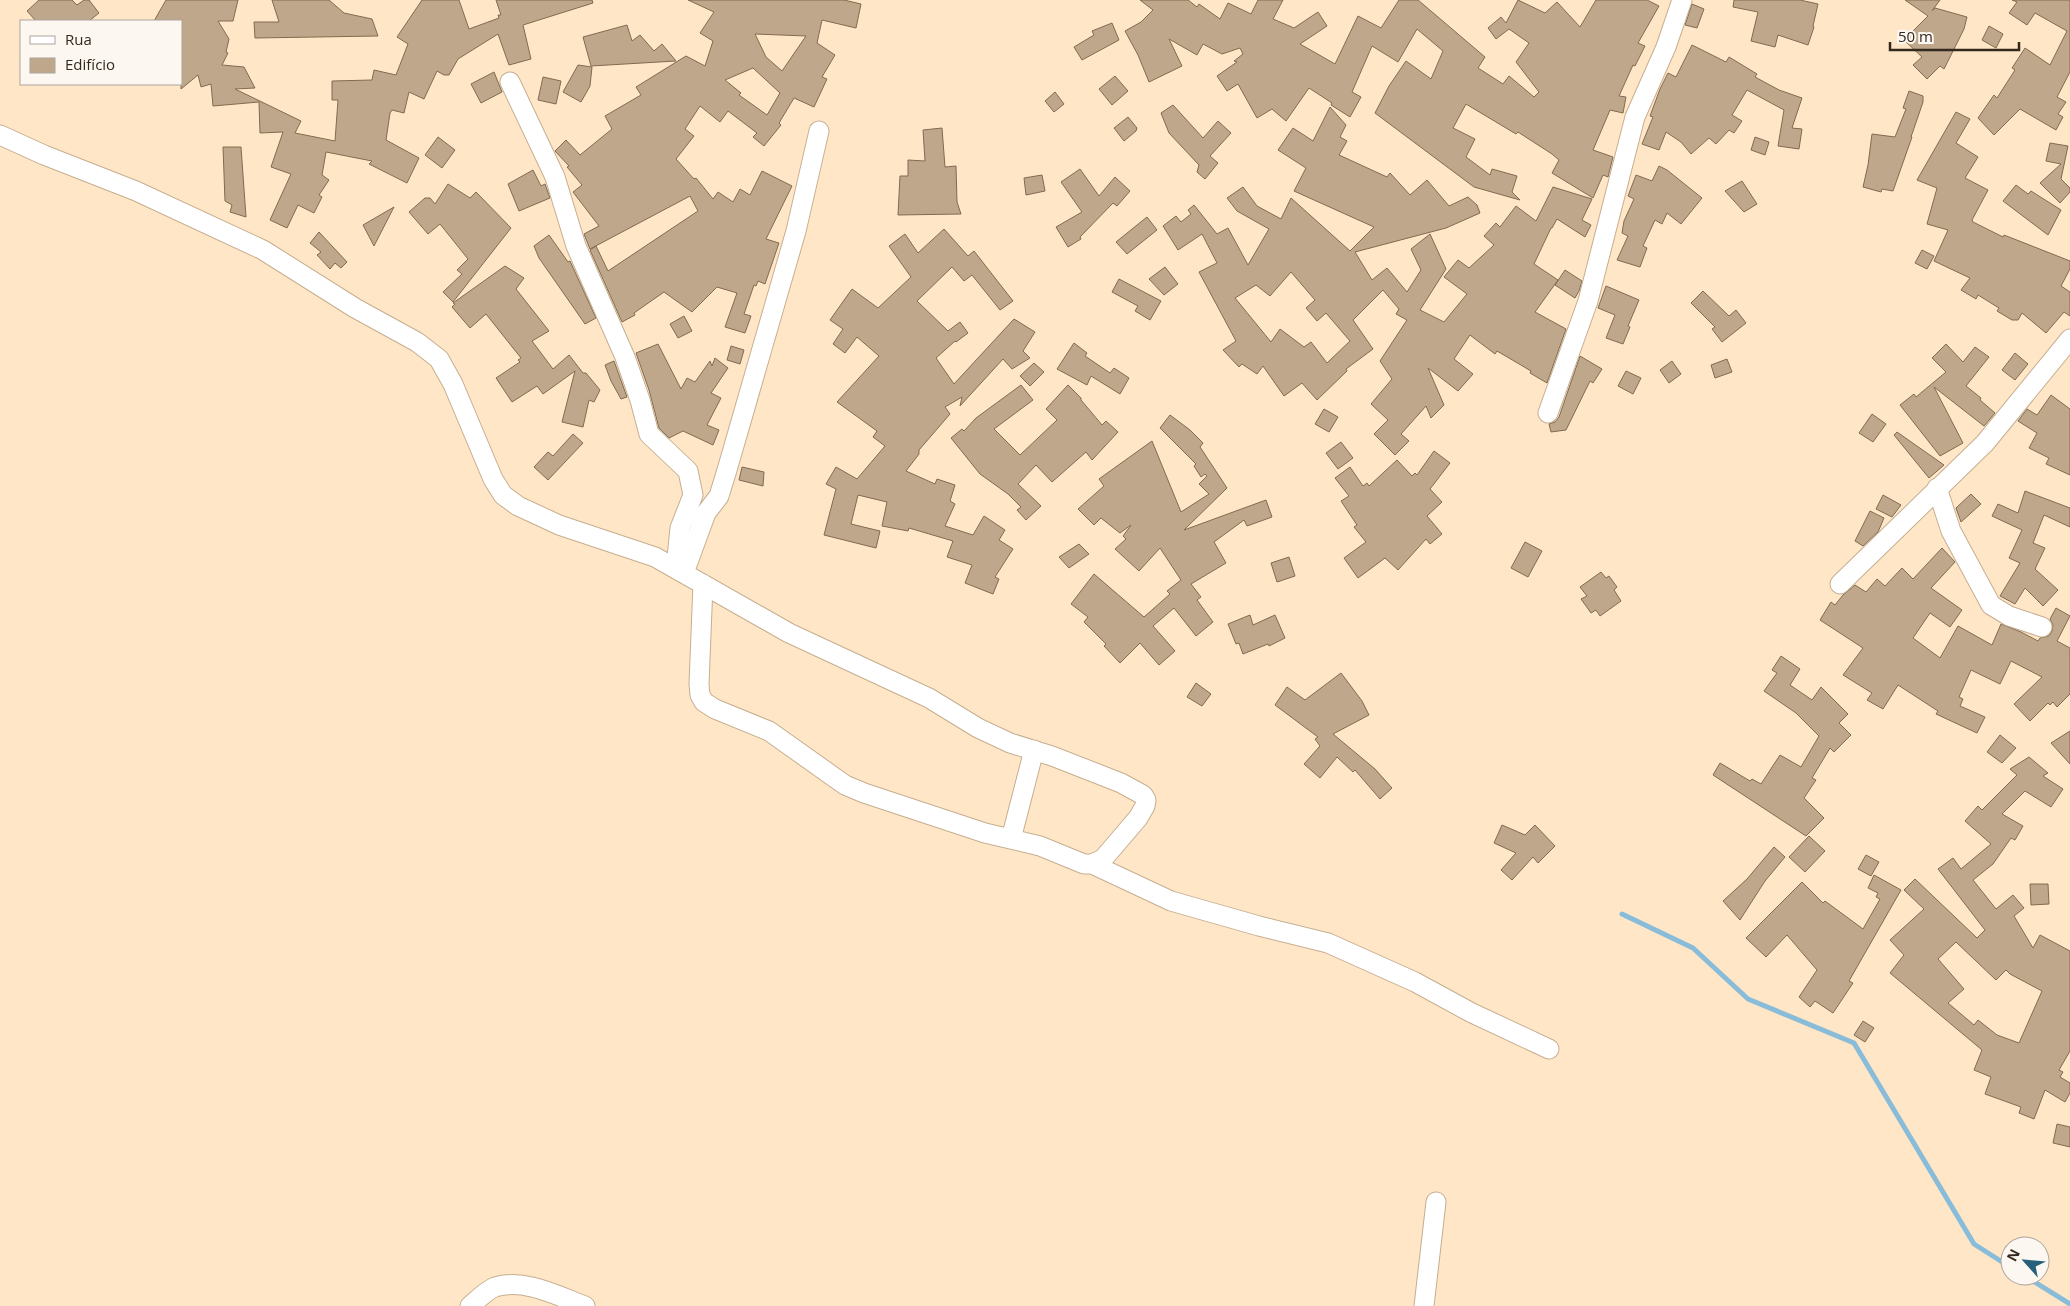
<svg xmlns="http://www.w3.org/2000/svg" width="2070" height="1306" viewBox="0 0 2070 1306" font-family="'Open Sans',sans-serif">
  <rect width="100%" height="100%" fill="#ffe6c7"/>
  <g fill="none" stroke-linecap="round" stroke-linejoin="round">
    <path stroke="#88bcd9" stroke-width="5" d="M1622 914 1693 948 1748 999 1854 1043 1974 1244 2010 1267
      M2025 1276 2070 1304"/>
  </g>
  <path fill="#bfa78b" stroke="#816b50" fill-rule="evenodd" d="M39 0H72L77 5 84 0H89L99 13 89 21H36L27 11Z
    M166 0H238L233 21H218L229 39 226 52 228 53 222 65 244 67 255 88 235 89 301 121 295 133 335 141 338 100H332V81L372 80 374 70 396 75 408 44 397 37 422 0H459L469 29 499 18 498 15H501L496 0H592L593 3 523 25 531 59 509 65 498 34 458 59 449 75H444L437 71 424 99 409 92 404 113 392 110 390 113 386 140 419 158 407 183 369 164 372 161 326 152 322 175 329 180 319 195 322 197 314 213 298 205 287 228 270 220 291 174 271 167 283 132 260 133 259 102 213 106 211 84 201 87 198 75 181 89V21H154Z
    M272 0H329L344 13 372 19 378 36 255 38 254 22H279Z
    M688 0H844L861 4 856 28 822 20 817 43 835 55 822 77 827 79 814 107 794 98 779 123 781 125 764 146 753 137 757 133 728 111 720 122 700 106 685 129 694 136 676 159 694 179 696 178 713 199 718 192 733 202 740 189 750 195 762 171 792 186 766 239 779 243 765 284 758 281 756 286 754 285 744 314 751 316 745 333 725 327 737 293 717 287 692 312 664 292 634 313 635 315 622 322 590 250 596 246 608 271 698 211 690 196 590 249 584 234 599 226 573 192 582 185 567 167 569 166 555 151 566 140 580 155 612 129 605 116 641 95 636 87 686 56 705 66 713 41 700 33 714 12ZM755 34 806 36 782 71 766 57ZM753 68 780 93 767 115 739 95 741 93 725 80Z
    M1140 0H1188L1197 7 1199 4 1220 19 1228 3 1251 14 1258 0H1283L1273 19 1294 28 1318 12 1327 26 1300 44 1335 64 1358 16 1381 28 1399 0H1418L1485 57 1478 68 1503 84 1509 76 1534 97 1539 92 1516 62 1529 43 1509 29 1496 39 1488 28 1501 17 1506 23 1518 0 1545 13 1557 2 1580 27 1596 0H1647L1659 6 1638 43 1645 46 1635 66 1633 65 1619 96 1626 97 1623 113 1610 110 1593 150 1613 157 1608 177 1603 175 1593 198 1552 173 1559 160 1552 154 1518 132 1516 134 1466 104 1453 128 1475 139 1466 157 1490 175 1492 169 1517 176 1512 192 1520 200 1474 187 1375 113 1389 86 1406 61 1431 79 1443 51 1417 29 1398 62 1372 46 1352 92 1361 97 1350 117 1331 105 1332 103 1309 88 1286 121 1272 109 1257 118 1238 84 1227 91 1217 76 1237 62 1234 61 1243 54 1240 48 1222 54 1203 44 1197 55 1169 39 1182 66 1149 82 1138 55 1125 31 1141 22 1153 10Z
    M1734 0H1800L1818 4 1813 26 1814 27 1808 45 1778 35 1775 47 1751 41 1758 12 1733 7Z
    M1905 0H1940L1932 11 1935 8 1967 17 1964 29 1944 69 1940 66 1927 79 1913 65 1922 57 1904 40 1928 16Z
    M2012 0H2070V72L2057 97 2066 102 2058 114 2063 117 2056 130 2020 109 1994 135 1978 118 1994 95 1997 98 2015 70 2012 68 2025 48 2050 65 2067 31 2035 13 2027 25 2009 13 2017 2Z
    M1692 4 1704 9 1697 28 1685 25Z
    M1112 23 1119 40 1082 60 1074 47 1094 35 1092 31Z
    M627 25 632 41 640 35 654 51 662 44 676 61 591 66 583 37Z
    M1989 26 2003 34 1996 48 1982 40Z
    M1692 45 1726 62 1729 57 1757 74 1755 77 1779 90 1802 98 1792 128 1802 129 1799 149 1778 146 1784 110 1747 90 1732 115 1742 121 1734 133 1729 130 1716 144 1709 138 1691 154 1681 142 1666 132 1659 150 1642 144 1653 117 1650 116 1660 89 1668 73 1676 77Z
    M578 65 592 67 590 86 581 102 563 92Z
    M494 72 502 92 481 103 471 84Z
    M1115 76 1128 91 1112 105 1099 89Z
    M543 77 561 81 556 104 538 100Z
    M1909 91 1923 96V102L1911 137H1912L1893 191 1882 189 1881 192 1863 187 1868 165 1872 134 1895 137 1906 109 1903 108Z
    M1055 92 1064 104 1054 112 1045 101Z
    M1173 105 1203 138 1218 121 1231 133 1210 156 1218 163 1205 179 1197 172 1199 165 1169 133 1161 113Z
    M1330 107 1346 125 1340 137 1347 141 1339 155 1387 177 1390 173 1410 195 1427 180 1449 206 1468 197 1477 205 1480 213 1446 228 1355 252 1372 280 1387 268 1407 292 1421 270 1411 249 1430 234 1446 269 1420 310 1444 322 1467 294 1444 277 1458 260 1469 268 1494 245 1484 236 1496 223 1500 227 1516 206 1536 221 1553 187 1592 199 1582 220 1591 225 1585 237 1557 219 1552 228H1551L1534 264 1558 280 1535 312 1566 329 1547 383 1530 373 1531 371 1497 351 1495 354 1470 335 1454 359 1473 374 1458 391 1428 368 1444 405 1431 418 1426 406 1401 434 1409 441 1395 455 1374 434 1388 420 1371 404 1392 379 1380 361 1407 320 1396 314 1399 309 1383 290 1353 320 1373 349 1346 369 1347 371 1317 400 1302 383 1284 396 1263 366 1257 374 1242 364 1239 367 1223 350 1236 341 1199 272 1217 263 1202 234 1178 250 1163 226 1176 216 1181 222 1191 214 1188 210 1194 205 1217 234 1228 228 1248 265 1269 229 1237 211 1227 198 1243 187 1257 206 1281 219 1291 198 1350 251 1374 227 1294 191 1306 168 1278 150 1293 128 1313 141ZM1291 272 1315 300 1306 308 1317 321 1326 313 1350 341 1327 363 1311 342 1304 347 1280 329 1271 342 1235 298 1256 285 1270 296Z
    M1956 112 1970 119 1956 143 1978 157 1965 178 1988 190 1972 220 1973 222 2003 237 2004 235 2070 261V269L2061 286 2070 292V316L2064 312 2046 333 2022 313 2018 320H2012L1997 311 1999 308 1978 295 1976 299 1961 290 1970 278 1934 261 1948 230 1927 224 1937 188 1917 180Z
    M1128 117 1137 128 1136 131 1124 141 1114 128Z
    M942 128 945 167 956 166 957 202 961 214 898 215 900 176H908V160L925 161 923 130Z
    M438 137 455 150 442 168 425 155Z
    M1755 137 1769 142 1765 155 1751 150Z
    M2050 143 2068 146 2061 179 2070 188V192L2060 203 2040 183 2061 164 2046 161Z
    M223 147H241L246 217 230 212 232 205 225 201Z
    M1659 166 1667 170 1702 198 1681 224 1667 213 1662 224 1655 220 1643 246 1647 248 1640 267 1617 260 1628 236 1622 233 1624 221 1634 199 1628 196 1636 175 1652 181Z
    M1080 169 1099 196 1115 177 1130 191 1117 206 1113 203 1080 237 1081 239 1068 247 1056 227 1082 212 1061 182Z
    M533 170 541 186 545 184 550 198 519 211 508 184Z
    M1042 175 1045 191 1026 195 1024 178Z
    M1742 181 1757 204 1744 212 1725 191Z
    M448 184 470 198 476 192 511 228 453 302 443 292 462 274 457 270 468 259 440 224 428 234 409 212 425 198H430L435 204Z
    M2016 185 2028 194 2031 191 2061 210 2048 235 2003 201Z
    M394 207 374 246 363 225Z
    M1147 217 1157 230 1127 254 1116 242Z
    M944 229 968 256 974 251 1013 301 1000 310 972 275 964 281 952 267 917 301 948 331 960 322 968 333 956 342 955 341 936 358 954 384 1014 319 1035 332 1023 351 1030 358 1012 369 1003 359 960 406 962 397 945 407 950 414 919 450V454L906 471 935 484 937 479 955 485 950 501 955 504 945 526 973 535 984 516 1005 530 999 540 1013 549 995 577 999 579 993 594 965 583 972 565 947 557 953 541 909 528 908 531 882 526 887 502 858 495 851 524 880 531 876 548 824 535 836 489 826 484 836 467 857 479 885 446 873 437 877 431 837 402 879 356 857 337 845 353 833 344 843 329 830 320 852 289 878 308 911 277 889 246 905 234 918 253Z
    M319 232 347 262 341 268 335 263 330 269 317 255 321 252 310 243Z
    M549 235 568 262 570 261 596 318 585 324 539 258 534 246Z
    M1922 250 1934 256 1927 269 1915 263Z
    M505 266 524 278 516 289 549 331 532 341 553 369 569 355 583 373H586L600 390 594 402 589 400 583 427 562 422 575 371 543 394 537 386 512 402 496 378 520 362 518 360 521 358 486 314 470 328 452 307 455 304 453 303Z
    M1165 267 1178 284 1164 295 1149 279Z
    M1565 270 1582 281 1579 291 1575 298 1555 285Z
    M1119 279 1161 301 1150 320 1135 311 1138 306 1112 292Z
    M1606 286 1639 300 1628 326 1630 327 1623 344 1606 338 1615 315 1598 308Z
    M1703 291 1729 316 1736 310 1746 323 1722 342 1712 329 1715 327 1691 303Z
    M684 316 692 331 678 338 670 324Z
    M1074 343 1087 353 1085 356 1110 373 1114 368 1129 378 1120 394 1091 376 1087 385 1057 369Z
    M658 344 681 389 687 378 695 382 710 361 712 366 715 358 728 368 711 393 721 398 707 425 719 430 713 445 683 431 669 438 659 428 649 390 636 353Z
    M1946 344 1963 362 1975 347 1989 357 1966 386 1981 398 1980 400 1995 413 1984 426 1934 387 1963 443 1940 456 1900 405 1914 394 1916 397 1946 372 1932 358Z
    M731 346 744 350 740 364 727 360Z
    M2015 353 2028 364 2015 380 2002 370Z
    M1580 356 1602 369 1593 383 1590 381 1566 430 1551 432 1549 424 1555 422 1559 417Z
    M1727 359 1732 372 1715 378 1711 365Z
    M614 361 627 397 621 399 611 381 605 365Z
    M1672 361 1681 374 1669 383 1660 370Z
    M1034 363 1044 372 1030 386 1020 376Z
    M1626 371 1641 378 1633 394 1618 386Z
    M1021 385 1033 400 994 429 1020 455 1057 420 1046 409 1068 385 1081 398V400L1102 425 1106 421 1118 432 1092 460 1086 452 1052 482 1036 465 1018 484 1041 506 1026 520 1017 510 1021 507 1008 494 980 474 951 438 962 429 964 431 976 418Z
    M2051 395 2070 409V475L2046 464 2049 458 2029 448 2037 433 2018 421 2027 409 2037 415Z
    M1324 409 1338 417 1329 432 1315 424Z
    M1872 414 1886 424 1873 442 1859 433Z
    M1170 415 1190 430 1203 443 1200 447 1227 488 1184 530 1266 500 1272 517 1247 526 1244 520 1214 542 1226 563 1191 584 1201 597 1197 600 1213 622 1196 636 1174 608 1153 626 1175 651 1159 665 1140 643 1120 663 1104 646 1106 644 1084 622 1088 617 1071 604 1094 574 1144 617 1170 594 1167 591 1181 580 1160 548 1139 571 1115 549 1126 539 1123 536 1131 525 1120 533 1101 518 1094 525 1078 509 1104 486 1099 479 1152 441 1181 512 1209 494 1199 484 1207 476 1205 474 1201 477 1194 466 1196 464 1160 428Z
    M1897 432 1944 465 1929 478 1894 435Z
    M573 434 583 443 548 480 534 467 548 452 553 456Z
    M1341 442 1353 458 1338 469 1326 453Z
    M1434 451 1450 463 1430 489 1442 502 1427 516 1442 534 1430 544 1426 539 1398 570 1385 558 1358 578 1344 558 1366 542 1354 527 1357 525 1341 501 1349 496 1335 478 1350 467 1363 486 1367 483 1369 486 1397 460 1412 476 1415 473 1417 475Z
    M742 467 764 472 763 486 739 480Z
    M2025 491 2070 508V527L2044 515 2033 543 2045 548 2035 569 2058 590 2043 606 2025 588 2015 604 2000 596 2020 563 2009 558 2022 530 1992 516 1998 504 2018 513Z
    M1971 494 1981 504 1961 522 1956 508Z
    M1883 495 1901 505 1892 517 1876 509Z
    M1870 511 1884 518 1878 532 1863 546 1855 541Z
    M1525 542 1542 551 1528 577 1511 568Z
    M1079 544 1089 554 1069 568 1059 557Z
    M1942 548 1955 562 1931 588 1962 610 1950 627 1930 613 1913 638 1940 658 1958 626 1992 645 2001 624 2021 632 2038 641 2040 638 2049 636 2052 631 2053 625 2050 619 2056 608 2070 616 2057 641 2070 648V694L2057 707 2053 702 2050 705 2048 703 2030 721 2014 704 2042 677 2011 661 2000 684 1971 670 1959 697 1963 699 1960 706 1985 717 1977 733 1936 714 1938 711 1898 685 1883 709 1867 700 1872 693 1843 675 1863 648 1820 620 1831 602 1835 605 1843 595 1855 585 1866 592 1877 579 1885 586 1902 568 1913 579Z
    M1289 557 1295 576 1277 582 1271 563Z
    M1601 572 1606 578 1609 576 1617 587 1614 590 1621 601 1600 616 1596 610 1591 613 1581 599 1587 596 1580 587Z
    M1250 615 1253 625 1275 615 1285 638 1269 646 1268 644 1243 654 1239 643 1236 644 1228 624Z
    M1781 656 1800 669 1790 685 1812 700 1821 687 1848 714 1839 723 1851 735 1834 752 1830 748 1812 778 1816 780 1804 798 1824 818 1806 836 1713 775 1720 763 1750 781 1752 779 1761 784 1780 755 1801 767 1819 736 1796 713 1764 691 1777 673 1772 670Z
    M1341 673 1362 701 1369 715 1333 734 1375 769 1392 788 1380 799 1355 770 1353 772 1337 757 1320 778 1304 764 1320 746 1315 739 1318 737 1275 705 1287 687 1305 700Z
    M1196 683 1211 694 1202 706 1187 697Z
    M2070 731V764L2051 743Z
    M2000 735 2016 748 2002 763 1987 752Z
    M2029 757 2048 773 2043 776 2063 789 2051 807 2025 791 2002 814 2023 826 2015 840 2011 838 1993 864 1973 880 1996 909 2013 895 2024 908 2014 916 2033 948 2040 935 2070 951V1051L2059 1070 2063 1072 2060 1077 2070 1083V1093L2065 1102 2045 1090 2034 1119 2019 1113 2021 1107 1985 1094 1991 1077 1974 1070 1982 1050 1890 973 1904 955 1890 940 1924 909 1904 890 1915 879 1977 938 1985 930 1938 869 1953 858 1961 869 1991 844 1965 821 1978 806 1982 810 2017 775 2010 769ZM1956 942 1996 980 2006 970 2010 974 2042 991 2019 1043 1997 1035 1978 1020 1974 1025 1948 1003 1964 989 1938 959Z
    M1502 825 1525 835 1535 825 1555 846 1538 863 1533 857 1512 880 1501 870 1516 853 1494 843Z
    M1809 836 1825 851 1805 872 1789 857Z
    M1774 847 1785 857 1765 881 1740 920 1723 901 1747 879Z
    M1866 855 1879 862 1871 876 1858 869Z
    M1874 875 1901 890 1849 981 1853 983 1833 1013 1815 1001 1810 1007 1799 997 1817 970 1787 935 1766 957 1746 938 1802 882 1823 903 1825 901 1863 929 1880 899 1876 897 1878 893 1868 888Z
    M2030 884H2048L2049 904 2031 905Z
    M1863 1021 1874 1028 1865 1042 1854 1035Z
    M2057 1124 2070 1127V1147L2053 1143Z"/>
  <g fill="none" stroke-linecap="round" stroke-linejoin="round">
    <defs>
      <path id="street" d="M510 82 555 177 576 246 625 357 640 400 649 434 688 471 693 495 680 528 676 568
        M0 135 44 155 136 191 263 250 355 308 417 342 439 359 453 384 493 479 503 495 518 506 559 525 655 557 789 633 929 698 978 728 1010 743 1052 756 1121 783 1143 795 1146 800 1145 806 1138 818 1103 859 1092 864H1084L1040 846 985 833 864 793 845 785 769 731 715 709 704 702 700 695 699 684 703 584
        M1548 413 1588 301 1635 117 1666 47 1682 0
        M1937 488 1951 531 1991 605 2009 616 2042 627
        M684 573 706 513 719 496 727 470 796 231 819 131
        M1840 584 1985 443 2070 339
        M1011 839 1034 750
        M1092 864 1171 901 1259 926 1328 943 1415 982 1472 1013 1549 1049
        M470 1306C477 1300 487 1290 495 1287 525 1278 558 1296 585 1306
        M1424 1306 1436 1202"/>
    </defs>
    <use href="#street" stroke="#c6ae91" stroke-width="21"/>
    <use href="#street" stroke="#fff" stroke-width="19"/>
  </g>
  <rect x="20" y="20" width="162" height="65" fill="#fcf7f0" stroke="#aca59c"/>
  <rect x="30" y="36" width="25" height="8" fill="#ffffff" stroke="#aca59c"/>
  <text x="65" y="45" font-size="15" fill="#33291e">Rua</text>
  <rect x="30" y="58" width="25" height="15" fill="#bfa78b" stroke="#aca59c"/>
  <text x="65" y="70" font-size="15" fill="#33291e">Edifício</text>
  <g transform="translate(2025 1261) rotate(297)"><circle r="24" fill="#fcf7f0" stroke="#aca59c"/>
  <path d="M0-4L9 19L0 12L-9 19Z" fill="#285f7a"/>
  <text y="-8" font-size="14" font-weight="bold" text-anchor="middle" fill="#33291e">N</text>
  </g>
  <path d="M1890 42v8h129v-8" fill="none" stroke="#33291e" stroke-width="2.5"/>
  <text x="1898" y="42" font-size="15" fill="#33291e" stroke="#fcf7f0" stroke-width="4" paint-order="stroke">50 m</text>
</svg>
